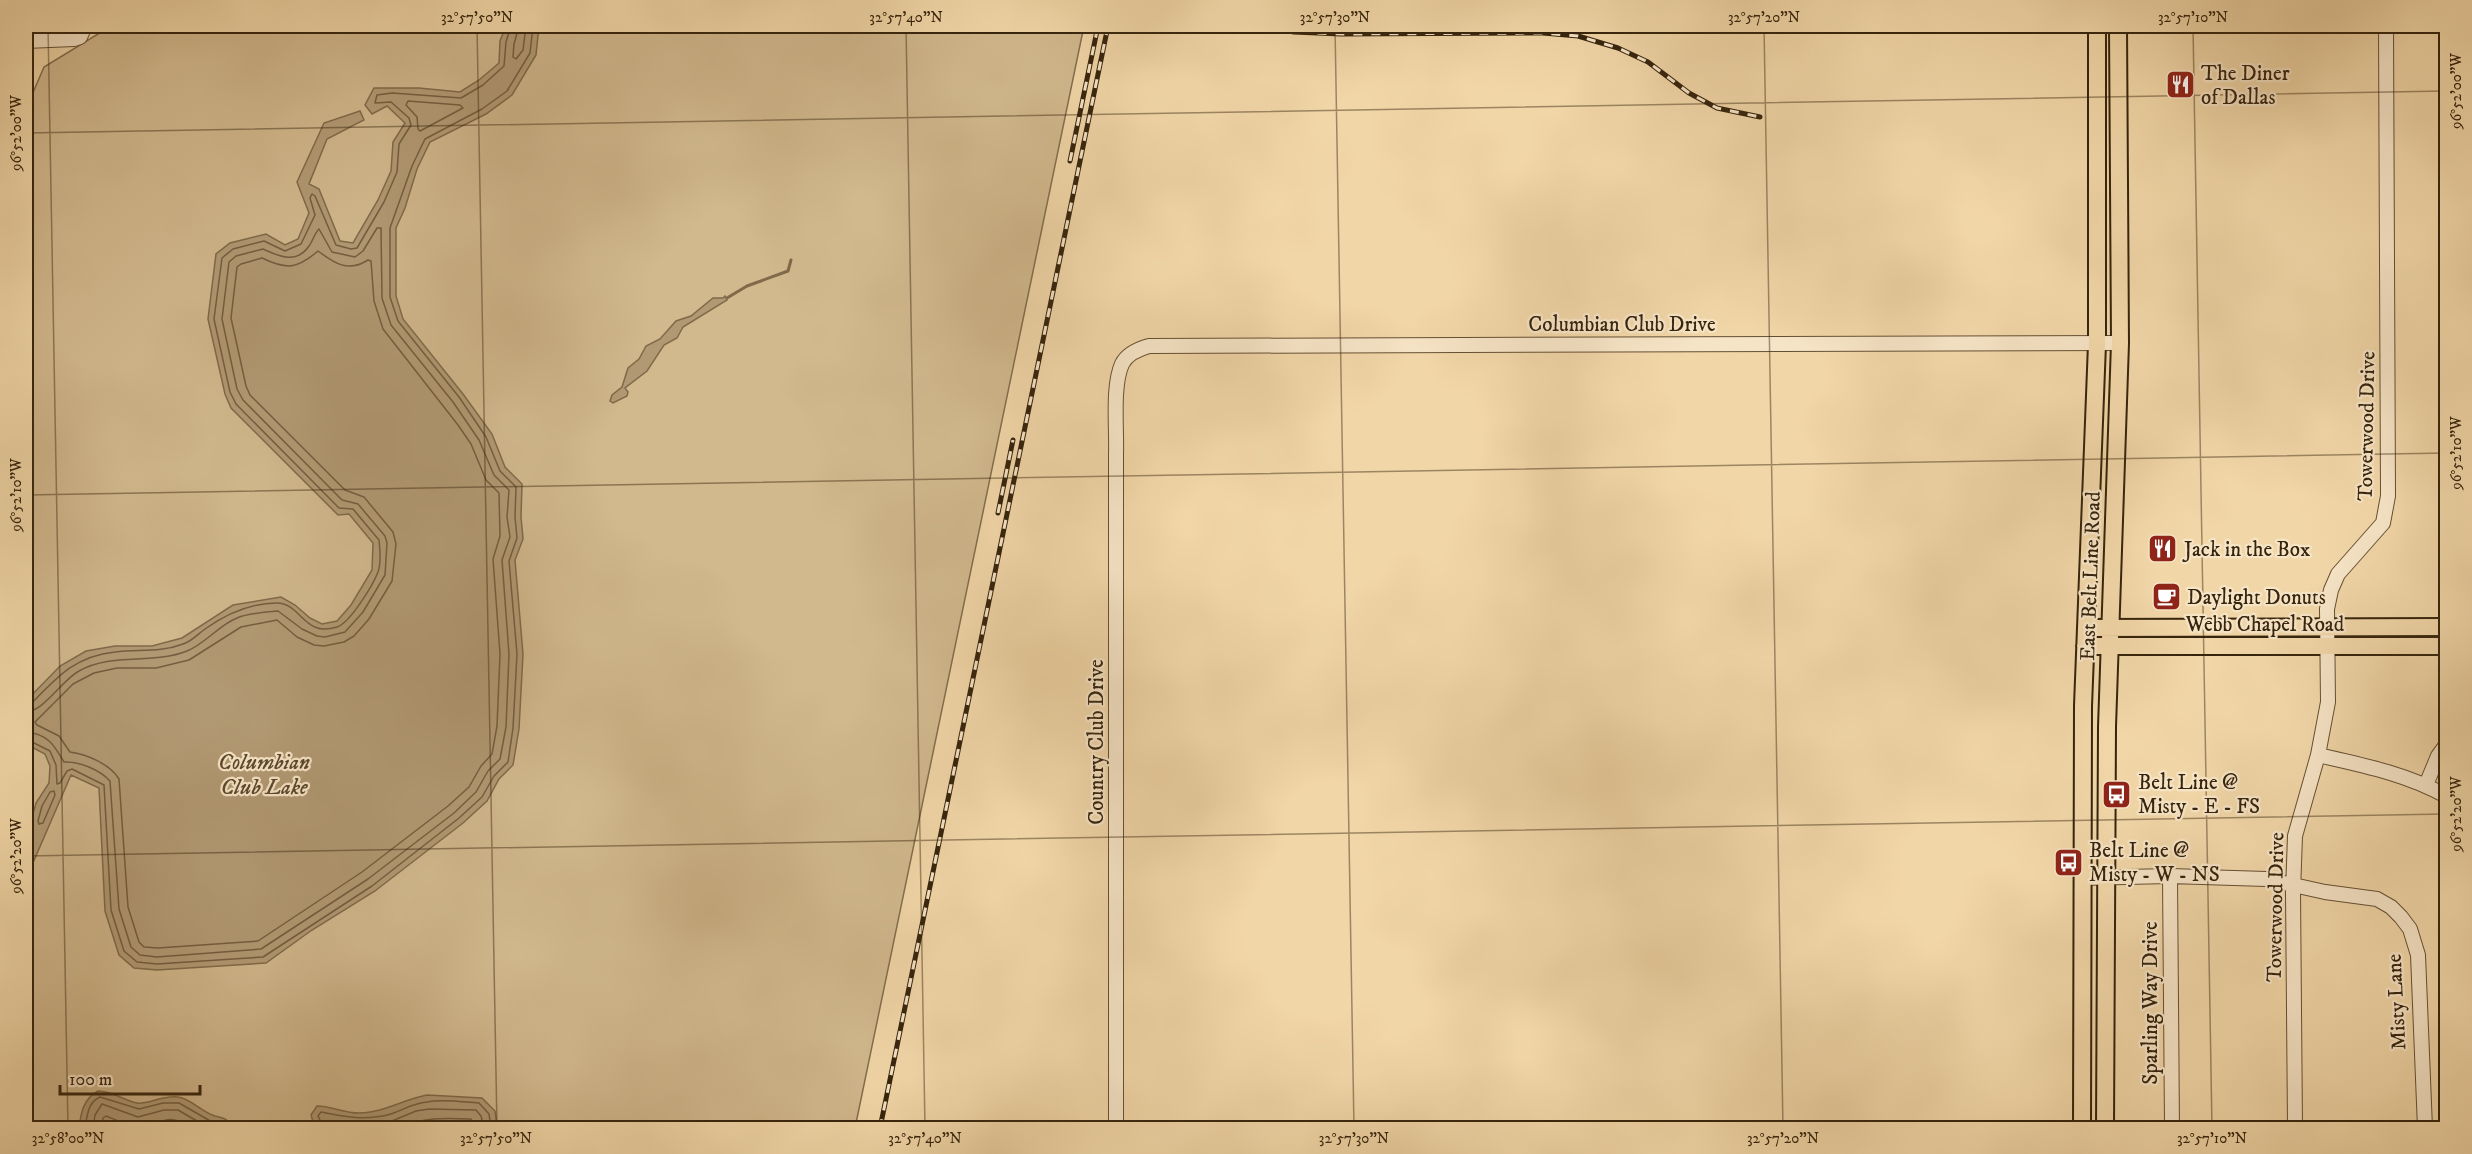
<svg xmlns="http://www.w3.org/2000/svg" width="2472" height="1154" viewBox="0 0 2472 1154" font-family="'IM FELL DW Pica',serif">
  <rect width="100%" height="100%" fill="#f1d6a7"/>
  <filter id="stains"><feTurbulence type="fractalNoise" baseFrequency=".00333" numOctaves="4"/><feColorMatrix values="0 0 0 0 .2 0 0 0 0 .09 0 0 0 0 .02 0 0 0 .5 -.17"/></filter>
  <radialGradient id="worn" r=".72"><stop offset=".6" stop-color="#630" stop-opacity="0"/><stop offset="1" stop-color="#630" stop-opacity=".3"/></radialGradient>
  <path fill="#d1b88d" stroke="#846e4d" stroke-width="1.5" d="M111 26H1084L855 1128H26V109L44 67Z"/>
  <path fill="#b19973" stroke="#806a4a" stroke-width="1.5" d="M506 26H539L536 55 512 95 486 114 430 142 417 169 405 208 396 228V296L403 319 463 394 492 434 505 467 522 484 521 517 523 539 515 560 523 654 519 729 513 765 499 779 487 801 463 823 375 891 312 930 266 963 157 970 134 968 119 955 105 911 99 788 71 775 26 879V838L36 803 49 783 50 766 45 754 26 744V701L60 666 86 651 115 646H152L182 638 233 605 281 597 295 605 310 618 322 624 337 621 351 605 372 570 373 543 349 514 338 515 231 408 225 394 208 319 216 254 230 243 266 234 285 245 298 239 309 213 297 182 324 123 360 111 364 120 327 139 309 184 319 189 340 241 353 243 378 200 391 171 393 142 405 123 387 106 372 114 365 105 374 88H419L460 92 479 80 499 63 500 41Z
    M725 296 727 300 683 327 677 338 664 345 647 371 625 388 628 392 627 396 613 403 610 401 612 395 622 387 628 368 639 359 646 346 660 339 676 321 691 316 713 298H723Z
    M98 1091C112 1091 123 1100 137 1103 147 1105 162 1095 178 1097 192 1099 201 1112 215 1116 223 1118 229 1118 230 1128H79C81 1113 83 1099 98 1091Z
    M427 1095 482 1098 495 1111 497 1128H320L313 1122 311 1115 317 1106C331 1106 344 1113 359 1113 383 1113 404 1099 427 1095Z"/>
  <g fill="none" stroke-linecap="round" stroke-linejoin="round">
    <path stroke="#745e40" stroke-width="1.5" d="M519 26 514 44 513 57 516 59 523 50 526 26
      M408 101 460 105 463 108 420 131 418 129 417 117 406 105Z
      M318 251C334 263 348 273 368 260L371 261 374 301 383 329 458 425 471 444 486 480 499 493 500 536 493 559 500 654 497 726 492 754 481 766 469 787 448 806 362 872 258 941 158 948 144 947 139 942 128 907 119 779C110 764 86 754 70 752L59 736 37 725 35 722 73 684 94 673 117 668H156L189 660 241 627 277 620 297 637 314 645 324 646 344 642 354 636 369 619 392 581 396 544 393 532 364 497 345 490 250 395 246 386 231 318 237 267 241 264 262 258C287 270 297 269 318 251Z
      M26 705 32 703C58 676 76 656 115 652 138 649 160 653 183 644 191 642 198 634 205 629 226 614 251 603 277 603 301 603 304 638 337 627 350 623 373 585 378 572 381 564 380 549 379 540L353 509 339 508 236 404 230 392 214 319 222 258 233 249 264 241 285 251 301 244 315 215 310 198 312 194 315 196 336 245 351 249 357 248 384 202 397 172 399 144 411 125 409 118 391 102 375 103 377 95 392 93 461 98 483 85 504 66 506 42 511 26
      M26 712C43 712 62 680 79 671 112 652 152 665 187 651 205 644 219 625 237 618 249 613 266 612 278 611L302 629 317 636 325 637 345 632 363 612 385 575 387 543 385 536 358 504 342 500 243 400 237 389 222 319 229 262 236 256 263 249C279 256 296 265 309 246 313 241 314 234 319 229L332 252 355 257 363 251 377 228H381L382 298 391 325 453 402 479 440 494 475 509 490 507 517 510 537 502 560 509 654 506 727 500 759 488 771 476 792 454 813 368 879 261 949 157 957 140 955 131 947 119 909 110 781C100 770 79 761 64 762 54 745 48 734 26 732
      M26 739 50 751 56 765 57 784 60 783 67 771 72 769 104 785 111 910 124 951 137 962 157 964 263 957 372 886 459 818 482 797 494 776 508 762 513 728 517 654 509 561 517 538 515 517 516 487 500 471 486 437 459 397 398 321 390 297V228L412 166 425 139 482 109 507 91 530 53 533 26
      M54 791 55 795 43 823 39 824 38 821 42 806 50 792Z
      M85 1128C87 1116 88 1102 100 1097L139 1109 163 1103H179L212 1122 220 1123 224 1128
      M93 1128 95 1115 102 1104 138 1117 164 1110H178L209 1128
      M102 1128 103 1118 106 1116C116 1120 127 1125 138 1126 164 1128 162 1109 191 1128
      M324 1128 318 1116 321 1112C345 1117 366 1121 391 1114 403 1110 413 1103 427 1102 443 1099 462 1102 479 1103L489 1114 491 1128
      M331 1128 334 1123 363 1127 392 1121 416 1111 429 1109 476 1110 481 1116 484 1128
      M399 1128C425 1117 442 1118 471 1119L475 1128"/>
    <path stroke="#806a4a" stroke-width="3" d="M727 298 747 286 788 271 791 260"/>
    <defs>
      <path id="minor" d="M26 41 74 39 80 37 85 26
        M2318 755C2362 765 2407 774 2446 796
        M2426 785 2438 756 2446 745
        M2170 876 2172 1128
        M2082 878 2170 876 2266 879 2325 892 2377 899 2391 907 2401 917 2410 929 2418 955 2425 1128
        M1116 1128V454C1117 430 1112 386 1122 364 1127 354 1138 349 1149 346L2120 343
        M2295 1128 2293 892 2295 836 2318 755 2328 702 2327 609 2331 590 2338 574 2383 523 2388 496 2386 26"/>
      <path id="major" d="M2086 628 2446 627
        M2085 646H2446
        M2082 1128 2083 706 2097 344V26
        M2105 1128 2107 727 2120 343 2118 26"/>
    </defs>
    <use href="#minor" stroke="#655034" stroke-width="16"/>
    <use href="#major" stroke="#36240d" stroke-width="20"/>
    <use href="#minor" stroke="#f6e4c6" stroke-width="14"/>
    <use href="#major" stroke="#f1d6a7" stroke-width="16"/>
    <defs>
      <path id="rail" d="M1264 26 1294 32 1341 34 1543 33 1578 36 1618 48 1648 62 1689 93 1717 108 1760 117
        M1070 161 1098 26
        M998 513 1013 440
        M880 1128 1108 26"/>
    </defs>
    <use href="#rail" stroke="#36240d" stroke-width="5"/>
    <use href="#rail" stroke="#f6e4c6" stroke-width="3" stroke-dasharray="9" stroke-linecap="butt"/>
  </g>
  <path fill="none" stroke="#36240d" stroke-width="1.5" stroke-opacity="0.45" d="M48 26 68 1128M477 26 497 1128M906 26 925 1128M1335 26 1354 1128M1764 26 1783 1128M2193 26 2212 1128M26 133 2446 91M26 495 2446 453M26 856 2446 814"/>
  <defs>
    <symbol id="restaurant-square" viewBox="-11 -11 22 22"><rect x="-9" y="-9" width="18" height="18" rx="4" fill="#8f2418" stroke="#f6e4c6"/><path d="M-5-6h1v4h1v-4h1v4h1v-4h1v5L-1.5 .5V6h-2V.5L-5-1ZM5-6V6H3V1.5H1.5Q1.5-4 5-6Z" fill="#fff"/></symbol>
    <symbol id="cafe-square" viewBox="-11 -11 22 22"><rect x="-9" y="-9" width="18" height="18" rx="4" fill="#8f2418" stroke="#f6e4c6"/><path d="M-5.5-4.5H6V0H3Q3 3.5 0 3.5H-2.5Q-5.5 3.5-5.5 0ZM3-3.2v2h1.7v-2ZM-6 4.5H4V6H-6Z" fill="#fff"/></symbol>
    <symbol id="bus-square" viewBox="-11 -11 22 22"><rect x="-9" y="-9" width="18" height="18" rx="4" fill="#8f2418" stroke="#f6e4c6"/><path d="M-5-6H5V4H4V6H2V4H-2V6H-4V4H-5ZM-3.5-4V0h7V-4ZM-3.5 1.2v1.5H-2V1.2ZM2 1.2v1.5H3.5V1.2Z" fill="#fff"/></symbol>
  </defs>
  <g fill-rule="evenodd">
    <use href="#restaurant-square" x="2164" y="68" width="33" height="33"/>
    <use href="#restaurant-square" x="2146" y="532" width="33" height="33"/>
    <use href="#cafe-square" x="2150" y="580" width="33" height="33"/>
    <use href="#bus-square" x="2100" y="778" width="33" height="33"/>
    <use href="#bus-square" x="2052" y="846" width="33" height="33"/>
  </g>
  <g text-anchor="middle" stroke-width="4.5" stroke-linejoin="round" paint-order="stroke">
    <g font-size="21" fill="#36240d" stroke="#f6e4c6" text-anchor="start">
      <text x="2201" y="80">The Diner<tspan x="2201" dy="24">of Dallas</tspan></text>
      <text x="2184" y="556">Jack in the Box</text>
      <text x="2187" y="604">Daylight Donuts</text>
      <text x="2138" y="789">Belt Line @<tspan x="2138" dy="24">Misty - E - FS</tspan></text>
      <text x="2089" y="857">Belt Line @<tspan x="2089" dy="24">Misty - W - NS</tspan></text>
    </g>
    <g font-size="21" fill="#36240d" stroke="#f6e4c6">
      <text x="1622" y="331">Columbian Club Drive</text>
      <text transform="translate(2366 426) rotate(-89)" y="7">Towerwood Drive</text>
      <text transform="translate(2090 576) rotate(-88)" y="7">East Belt Line Road</text>
      <text x="2265" y="631">Webb Chapel Road</text>
      <text transform="translate(1096 742) rotate(-90)" y="7">Country Club Drive</text>
      <text transform="translate(2275 907) rotate(-89)" y="7">Towerwood Drive</text>
      <text transform="translate(2396 1002) rotate(-93)" y="7">Misty Lane</text>
      <text transform="translate(2150 1003) rotate(-90)" y="7">Sparling Way Drive</text>
    </g>
    <g font-size="22" font-style="italic" fill="#5b472c" stroke="#f6e4c6">
      <text x="264" y="769">Columbian<tspan x="264" dy="25">Club Lake</tspan></text>
    </g>
  </g>
  <rect width="2472" height="1154" fill="none" stroke="#f1d6a7" stroke-width="66"/>
  <path d="M60 1085v9h140v-9" fill="none" stroke="#36240d" stroke-width="3"/>
  <text x="69" y="1085" font-size="18" fill="#36240d" stroke="#f6e4c6" stroke-width="4.5" paint-order="stroke">100 m</text>
  <rect x="33" y="33" width="2406" height="1088" fill="none" stroke="#36240d" stroke-width="2"/>
  <g font-size="15" text-anchor="middle" fill="#36240d">
    <text x="477" y="22">32°57'50"N</text>
    <text x="906" y="22">32°57'40"N</text>
    <text x="1335" y="22">32°57'30"N</text>
    <text x="1764" y="22">32°57'20"N</text>
    <text x="2193" y="22">32°57'10"N</text>
    <text transform="translate(2456 91) rotate(-90)" y="5">96°52'00"W</text>
    <text transform="translate(16 133) rotate(-90)" y="5">96°52'00"W</text>
    <text transform="translate(2456 453) rotate(-90)" y="5">96°52'10"W</text>
    <text transform="translate(16 495) rotate(-90)" y="5">96°52'10"W</text>
    <text transform="translate(2456 814) rotate(-90)" y="5">96°52'20"W</text>
    <text transform="translate(16 856) rotate(-90)" y="5">96°52'20"W</text>
    <text x="68" y="1143">32°58'00"N</text>
    <text x="496" y="1143">32°57'50"N</text>
    <text x="925" y="1143">32°57'40"N</text>
    <text x="1354" y="1143">32°57'30"N</text>
    <text x="1783" y="1143">32°57'20"N</text>
    <text x="2212" y="1143">32°57'10"N</text>
  </g>
  <rect width="100%" height="100%" filter="url(#stains)"/>
  <rect width="100%" height="100%" fill="url(#worn)"/>
</svg>
